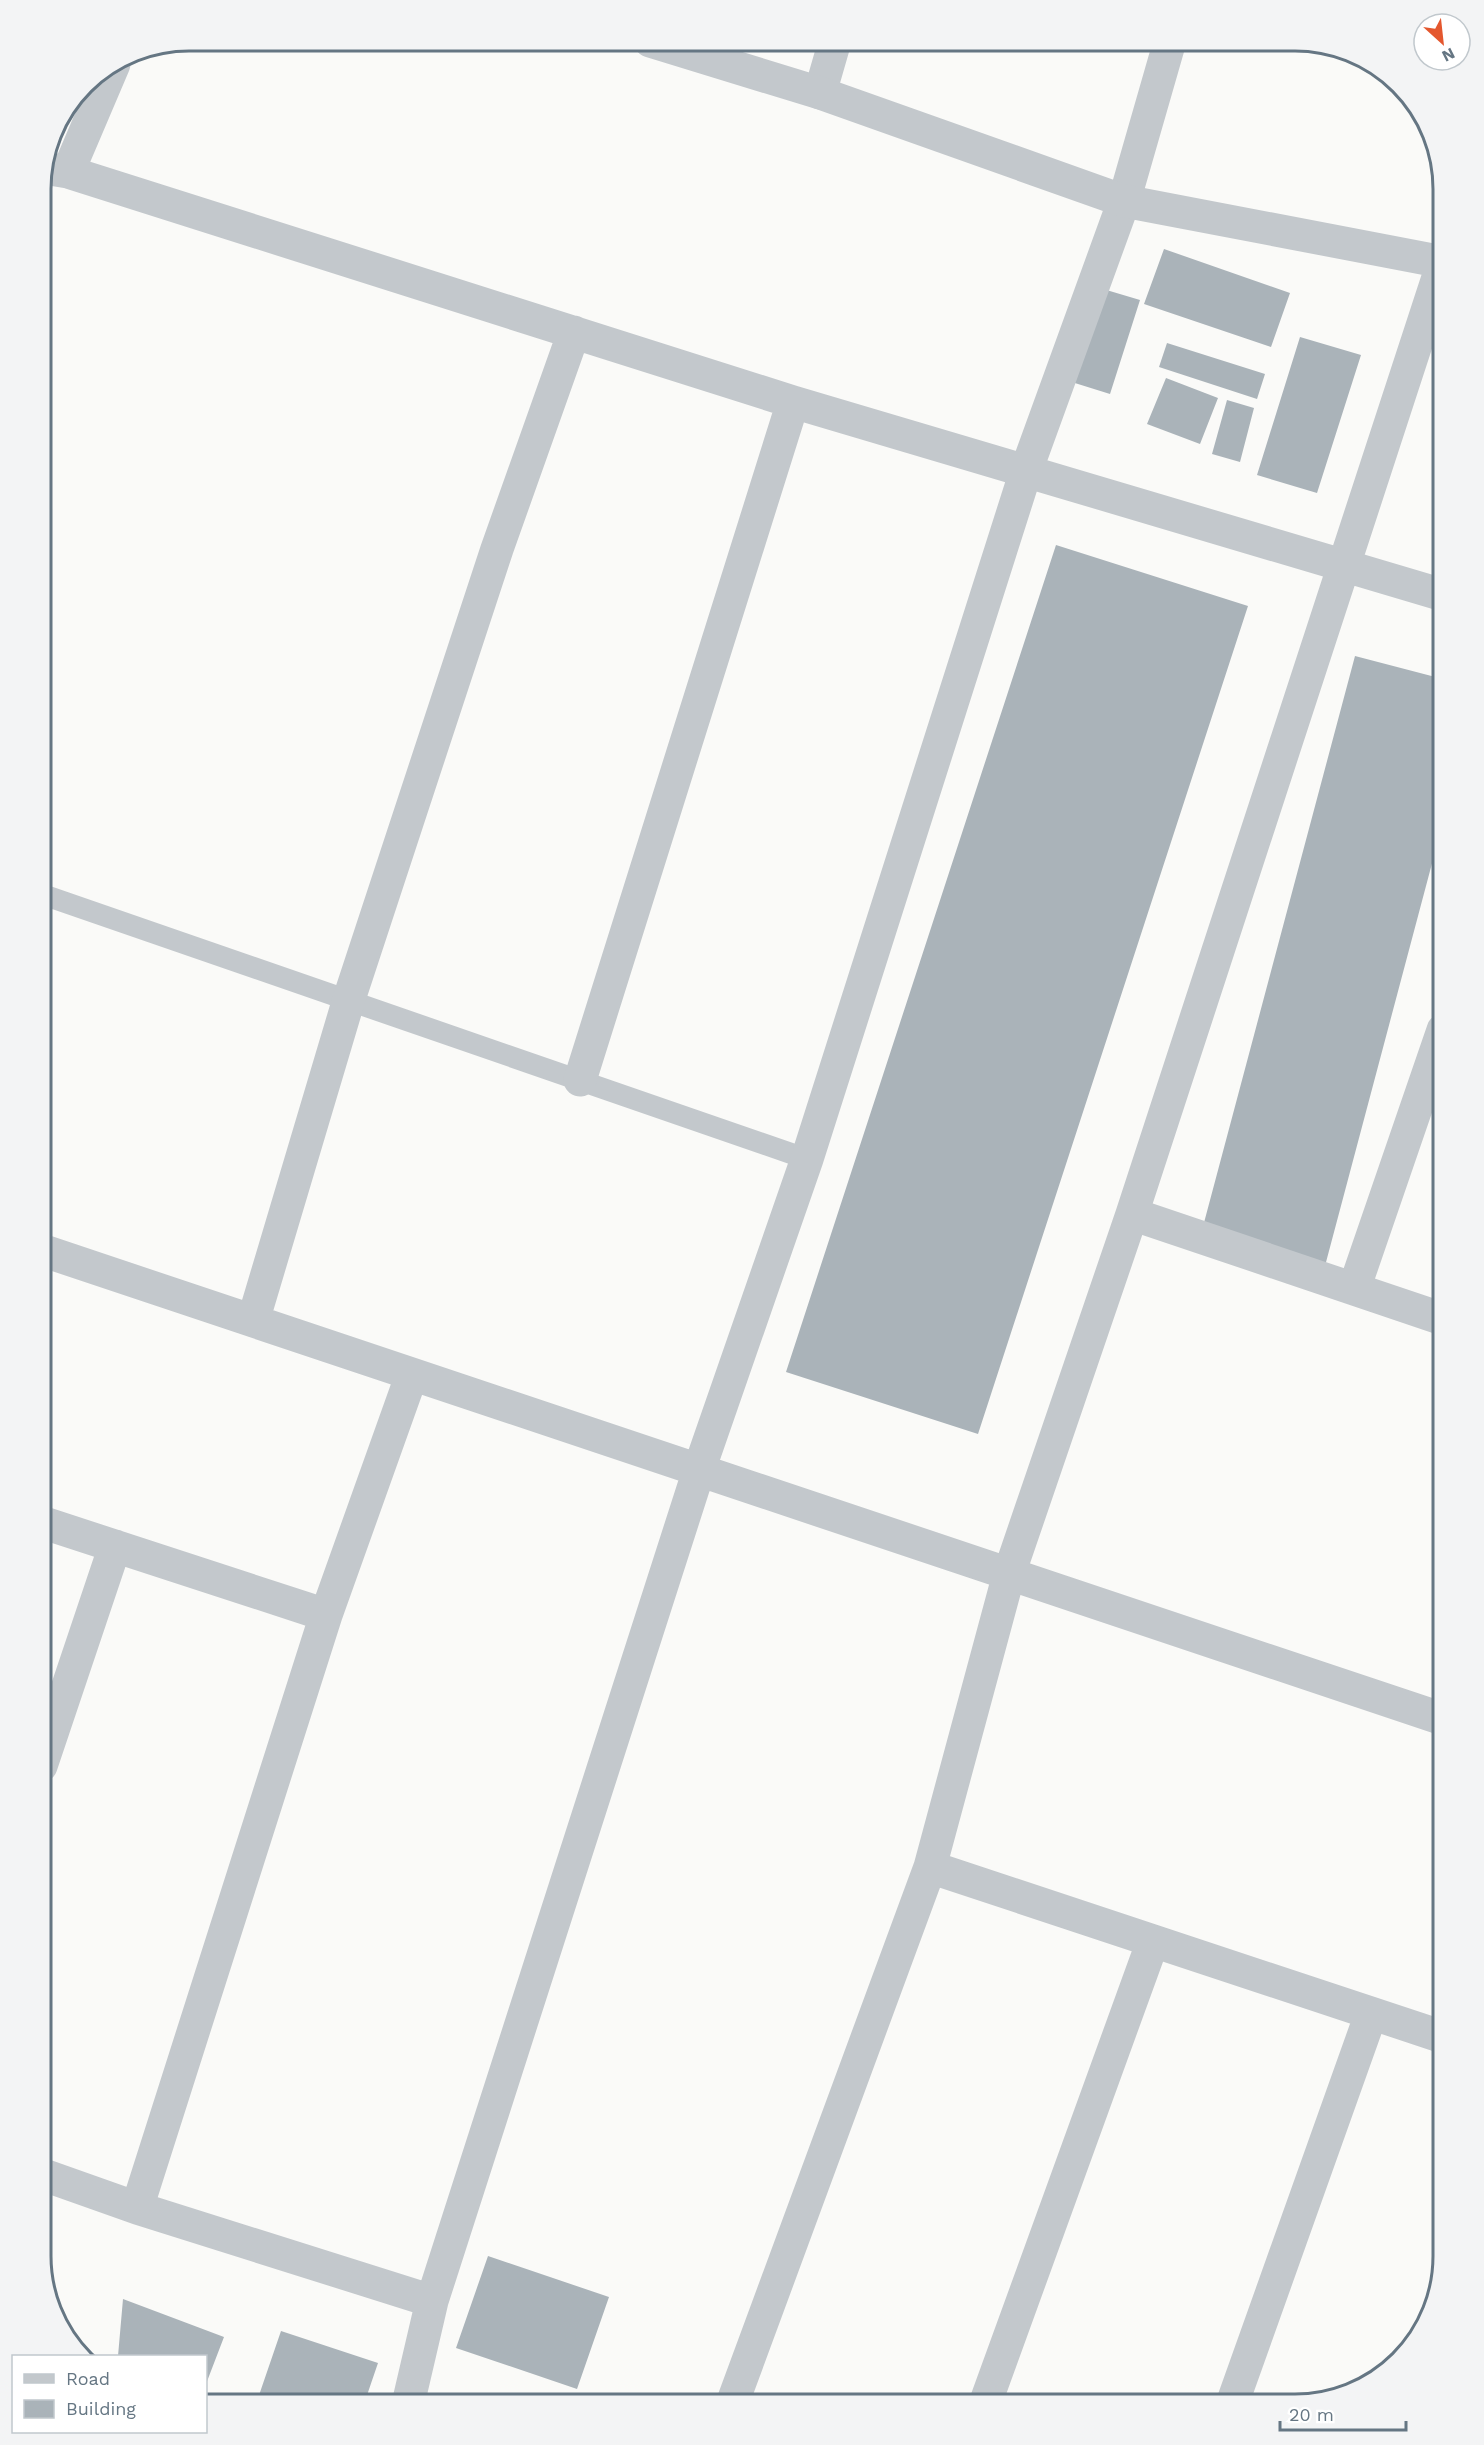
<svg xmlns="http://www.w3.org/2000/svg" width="1484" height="2445" viewBox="0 0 1484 2445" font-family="'Work Sans',sans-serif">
  <rect width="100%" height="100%" fill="#fafaf8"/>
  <path fill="#aab3b9" d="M1164 249 1290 293 1271 347 1144 304Z
    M1093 286 1140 300 1110 394 1062 379Z
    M1300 337 1361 355 1317 493 1257 475Z
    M1167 343 1265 374 1257 399 1159 367Z
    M1166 378 1218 398 1200 444 1147 424Z
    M1227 400 1254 408 1240 462 1212 454Z
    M1056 545 1248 606 978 1434 786 1372Z
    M1355 656 1443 679V822L1325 1266 1201 1234Z
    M488 2256 609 2297 577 2389 456 2348Z
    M123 2299 224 2337 206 2384V2356H118Z
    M281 2331 378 2363 364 2404H256Z"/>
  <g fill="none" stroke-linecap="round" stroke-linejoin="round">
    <path stroke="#c3c8cc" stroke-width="21" d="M41 894 807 1159"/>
    <path stroke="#c3c8cc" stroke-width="33" d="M820 93 835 41
      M44 168 68 172 793 402 1443 595
      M68 172 114 64
      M580 1080 793 402
      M1132 1214 1443 1319
      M41 1250 1443 1719
      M1354 1289 1443 1030
      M253 1321 349 999 497 549 574 332
      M41 1522 326 1615
      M41 1766 115 1546
      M930 1867 1443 2037
      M41 2174 137 2208 432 2301
      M137 2208 326 1615 412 1374
      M408 2404 432 2301 699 1470 807 1159 1026 471 1124 201 1170 41
      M732 2404 930 1867 1009 1574 1132 1214 1443 262
      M985 2404 1153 1941
      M1232 2404 1371 2014"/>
    <path stroke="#c3c8cc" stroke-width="33" d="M650 41 820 93 1124 201 1443 262"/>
  </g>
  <path d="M0 0H1484V2445H0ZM189 51H1295A138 138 0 0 1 1433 189V2256A138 138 0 0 1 1295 2394H189A138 138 0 0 1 51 2256V189A138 138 0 0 1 189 51Z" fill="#f3f4f5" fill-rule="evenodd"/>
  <path fill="none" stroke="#657683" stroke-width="3" d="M189 51H1295A138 138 0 0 1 1433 189V2256A138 138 0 0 1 1295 2394H189A138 138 0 0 1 51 2256V189A138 138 0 0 1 189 51Z"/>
  <rect x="12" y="2355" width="195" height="78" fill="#ffffff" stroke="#c1c8cd" stroke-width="1.5"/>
  <rect x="24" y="2374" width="30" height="9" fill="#c3c8cc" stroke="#c1c8cd" stroke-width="1.5"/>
  <text x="66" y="2385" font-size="18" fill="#657683">Road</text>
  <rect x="24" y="2400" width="30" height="18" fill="#aab3b9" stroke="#c1c8cd" stroke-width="1.5"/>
  <text x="66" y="2415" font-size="18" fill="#657683">Building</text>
  <g transform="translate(1442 42) rotate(153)"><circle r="28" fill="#ffffff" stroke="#c1c8cd" stroke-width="1.5"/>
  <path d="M0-4.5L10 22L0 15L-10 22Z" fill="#e4572e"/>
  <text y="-9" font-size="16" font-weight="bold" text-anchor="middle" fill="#657683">N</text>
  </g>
  <path d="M1280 2421v9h126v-9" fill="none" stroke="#657683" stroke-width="3"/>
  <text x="1289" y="2421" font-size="18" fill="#657683" stroke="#ffffff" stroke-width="4.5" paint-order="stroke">20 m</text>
</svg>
